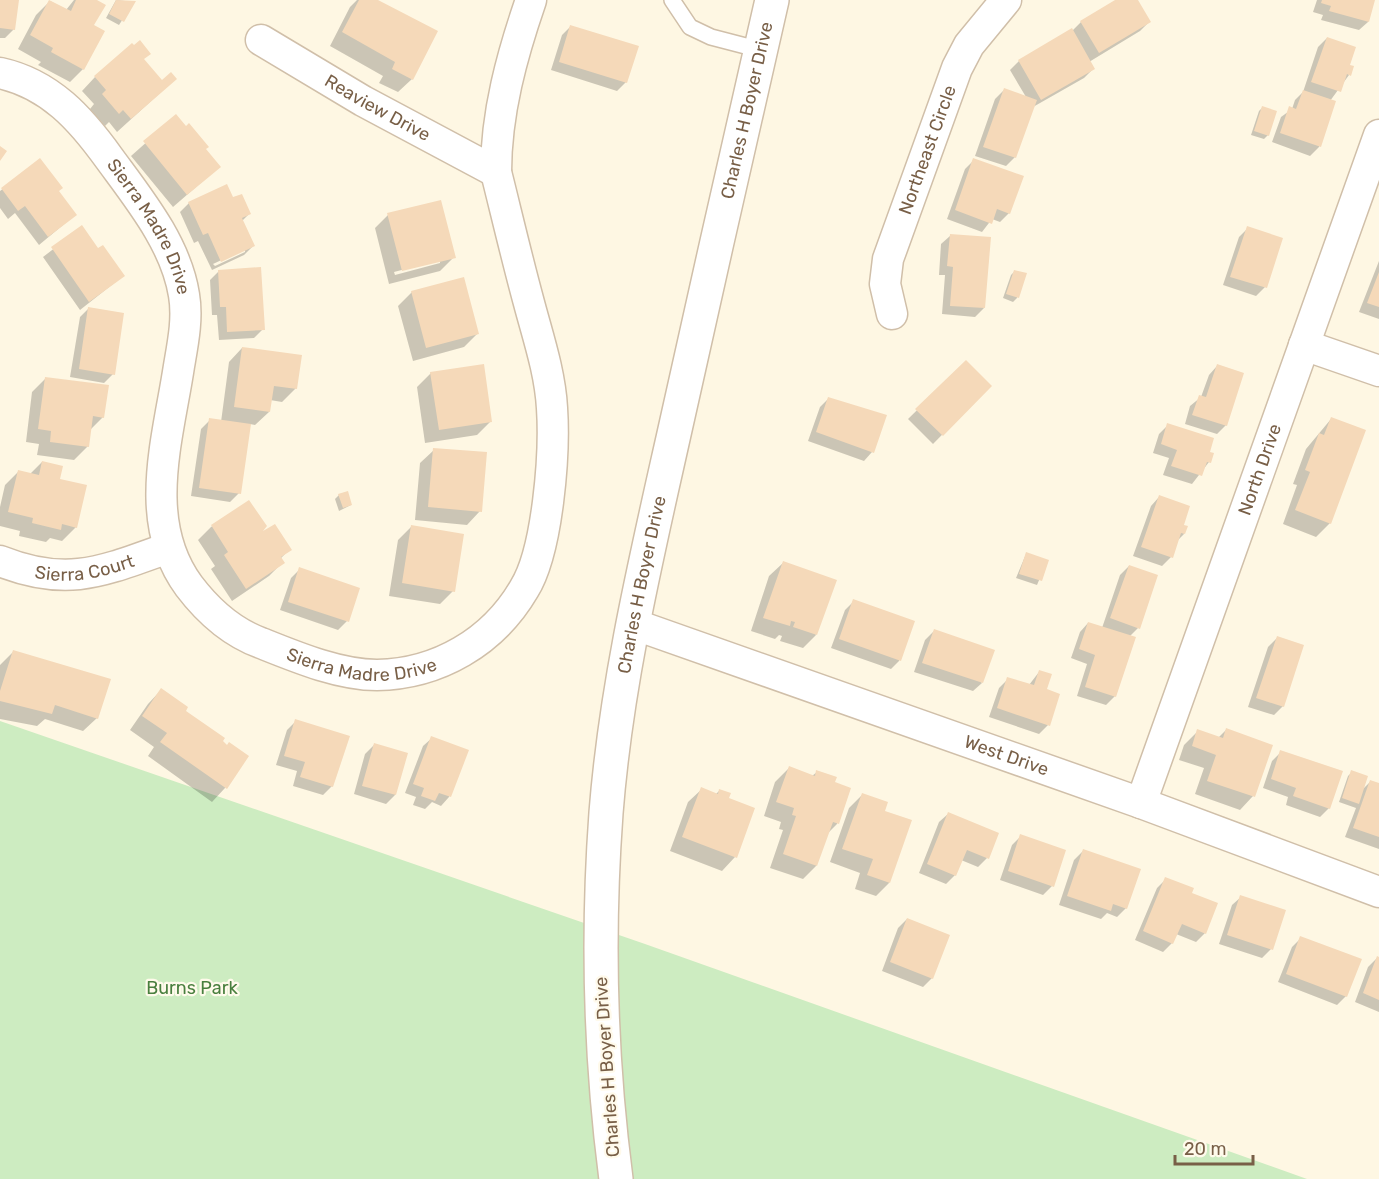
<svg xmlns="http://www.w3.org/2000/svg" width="1379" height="1179" viewBox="0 0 1379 1179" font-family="Rubik,sans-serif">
  <rect width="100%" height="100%" fill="#fef7e3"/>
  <path fill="#cdecc1" d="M0 721 645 944 1307 1179H0Z"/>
  <path fill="#0003" fill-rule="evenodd" d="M0 0H18L14 29 5 38H0Z
    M74 0H94L92 26 83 69 70 82 38 65 41 62 18 49 36 15 50 1 66 10Z
    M116 0 134 2 119 25 106 18Z
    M357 0H375L412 79 398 92 379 83 383 76 330 46 350 7Z
    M1118 0H1136L1149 22 1140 31 1089 62 1093 69 1084 78 1033 107 1015 157 1006 166 975 156 995 99 1004 90 1026 97 1010 70 1019 61 1072 31 1081 22Z
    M1317 0H1374L1368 22 1359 30 1321 20 1323 15 1313 12Z
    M571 26 626 82 617 91 551 70 562 35Z
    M1327 38 1349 75 1330 101 1335 102 1319 147 1310 156 1272 142 1281 117 1292 109 1295 100 1303 92 1318 47Z
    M143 60 161 92 117 132 109 122 105 126 90 109 94 104 82 91 95 77Z
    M1263 107 1268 135 1264 139 1251 135 1259 111Z
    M176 116 219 167 173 207 131 156Z
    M40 160 57 192 75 215 39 245 15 213 8 219 0 208V191Z
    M974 160 1009 213 1000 222 992 219 982 232 947 219 965 169Z
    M232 199 250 213 242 221 253 246 244 255 212 270 198 241 194 243 180 212 189 203ZM245 249V252L215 266 213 264Z
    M388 215 454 257 440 271 389 284 375 228ZM440 260V263L395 275 394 272Z
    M82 227 98 250 123 276 80 310 43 257Z
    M1248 228 1265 287 1256 296 1223 285 1239 237Z
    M950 236 984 308 975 317 942 314 945 275H939L941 244Z
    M1379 261V319L1359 312Z
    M219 271 263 329 254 338 219 340 217 315H212L210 280Z
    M1015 271 1025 274 1017 298 1013 302 1003 298 1011 275Z
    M412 292 478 333 464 347 413 361 398 306Z
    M89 308 113 374 104 383 70 377 80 317Z
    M242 348 296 388 282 402 270 400 269 412 255 425 250 424 239 493 230 502 191 496 201 429 210 420 221 422 229 362Z
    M966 362 990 386 933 444 908 419Z
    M1217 366 1226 425 1217 434 1185 424 1190 406 1201 397 1209 375Z
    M431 373 490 422 477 435 425 443 417 387Z
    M46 378 103 417 90 430 88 446 74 460 37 455 39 444 26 442 32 392Z
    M829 398 872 452 864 461 808 441 820 407Z
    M1331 419 1330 523 1316 537 1283 524 1297 485 1293 484 1306 449Z
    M1168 425 1208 453 1209 462 1192 484 1163 475 1169 458 1153 453 1159 434Z
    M434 450 480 511 467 525 415 520 420 463Z
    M42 462 58 480 76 527 62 541 50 538 46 542 19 536 20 531 0 526V507L5 485 18 472 30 474Z
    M339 495 351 505 339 511 335 499Z
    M1159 497 1182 526 1184 534 1177 541 1171 557 1162 566 1133 556 1151 506Z
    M249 502 257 536 290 549 280 559 283 562 269 576 232 601 211 569 215 566 198 540 211 527Z
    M411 527 453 591 440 604 389 596 398 540Z
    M1026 554 1047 561 1037 585 1016 578Z
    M783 563 816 635 803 648 780 641 782 636 779 635 775 639 751 631 769 576Z
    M1129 566 1138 628 1129 637 1115 696 1106 705 1077 696 1087 664 1071 658 1080 632 1088 623 1102 628 1120 575Z
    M300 569 347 621 338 630 280 610 291 578Z
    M854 601 913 622 899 661 891 669 831 648 845 610Z
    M934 631 982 683 973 691 914 672 925 640Z
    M1277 638 1283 706 1274 715 1248 707 1268 647Z
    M14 651 97 718 83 731 45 719 37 726 0 719V665Z
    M1039 672 1046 690 1048 725 1039 734 989 717 999 688 1008 679 1029 685Z
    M161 690 221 742 247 757 225 788 212 802 148 756 154 747 130 730 148 704Z
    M296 721 332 786 323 795 293 786 297 771 276 765 287 730Z
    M1226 730 1253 796 1240 810 1195 794 1204 768 1179 760 1184 745 1198 731 1218 738Z
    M432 738 467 751 449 797 441 806 432 802 425 809 413 805 416 797 405 793 423 746Z
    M374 745 406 754 395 795 386 804 354 794 365 754Z
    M1281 752 1329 808 1320 817 1286 805 1288 797 1263 788 1272 761Z
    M789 768 812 776 817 772 833 783 849 788 837 824 827 834 816 866 803 879 770 868 783 830 779 829 781 822 764 816 775 782Z
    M1352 772 1362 790 1370 782 1379 785V849L1345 837 1356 808 1339 802 1348 776Z
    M702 789 716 794 719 791 727 799 735 857 722 871 670 851 688 802Z
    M862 795 883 811 889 883 876 896 855 889 860 873 830 862 849 808Z
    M948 814 987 858 978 867 961 860 955 875 946 884 919 873 939 822Z
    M1021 836 1052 886 1043 895 1000 880 1012 845Z
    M1083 851 1126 908 1117 917 1107 913 1101 919 1059 905 1074 860Z
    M1166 879 1190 893 1205 933 1196 942 1176 934 1172 943 1163 952 1135 940 1157 888Z
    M1241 897 1271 949 1262 958 1219 944 1232 905Z
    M907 919 932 978 923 987 882 971 898 928Z
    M1301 938 1346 996 1337 1005 1278 982 1292 947Z
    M1377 958 1379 959V1012L1355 1002 1368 967Z"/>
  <path fill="#f5d9b9" d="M0 0H19L15 30 0 28Z
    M49 0 71 11 76 0H97L106 5 94 25 105 31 84 70 51 52 53 48 30 35Z
    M116 0 136 1 124 22 109 14Z
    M359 0H378L438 31 413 80 392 69 395 62 342 32Z
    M1115 0H1138L1151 22 1099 53 1080 21Z
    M1322 0H1375L1369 22 1329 11 1331 6 1321 3Z
    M570 25 639 46 627 83 559 62Z
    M1072 28 1095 69 1041 100 1018 60Z
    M1327 37 1356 47 1350 65 1354 66 1351 76 1347 74 1341 92 1311 82Z
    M140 40 151 54 144 59 162 80 171 72 177 79 131 119 123 110 119 114 102 94 106 90 94 76 132 43 134 45Z
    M1004 88 1037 100 1016 158 983 147Z
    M1303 90 1336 101 1321 147 1280 133 1289 106 1296 109Z
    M1262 106 1277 111 1269 136 1254 131Z
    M176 114 186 126 189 123 209 147 206 149 221 167 187 195 143 141Z
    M0 146 7 151 0 161Z
    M40 158 63 188 59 191 77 215 48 237 25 206 18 211 1 188Z
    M973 158 1024 176 1010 214 997 209 992 224 955 210Z
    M227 184 233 197 242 194 251 214 242 218 255 246 221 262 208 233 203 235 188 202Z
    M441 200 456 258 402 271 387 213Z
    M82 225 98 248 103 245 125 276 89 302 51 247Z
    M1247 226 1283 238 1267 288 1230 277Z
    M950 234 991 237 985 308 950 306 953 267 947 266Z
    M261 267 265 330 227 332 226 307H220L218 270Z
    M1014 270 1027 273 1019 298 1006 294Z
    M1379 272V307L1367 303Z
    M464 277 479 334 426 348 411 291Z
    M88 307 124 313 115 375 79 369Z
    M242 347 302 355 297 389 274 386 270 412 234 407Z
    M966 360 992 386 943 436 915 409Z
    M484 364 492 422 439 430 430 372Z
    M1217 364 1244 373 1227 426 1192 415 1199 395 1206 397Z
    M45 377 109 385 104 418 93 416 89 447 50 442 51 431 38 429Z
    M828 397 887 415 874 453 816 432Z
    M1331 417 1366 430 1331 524 1295 510 1310 472 1305 470 1319 433 1324 435Z
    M209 418 251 424 241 494 199 488Z
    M1167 423 1214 438 1210 452 1214 453 1211 463 1207 462 1202 476 1171 466 1177 450 1161 444Z
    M433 448 487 452 482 512 428 507Z
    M42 461 63 466 60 479 87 485 77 528 62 524 61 530 32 523 33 518 8 512 18 470 39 475Z
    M348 491 352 505 343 508 338 494Z
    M1159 495 1190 506 1184 525 1188 526 1185 534 1181 533 1173 558 1141 547Z
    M249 500 267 526 263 531 275 524 292 550 281 557 285 563 246 589 224 555 228 552 211 525Z
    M411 525 464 534 455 592 402 583Z
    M1026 552 1049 560 1042 581 1019 574Z
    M783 561 837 580 817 635 793 627 795 622 791 621 790 626 763 618Z
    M1129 565 1158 575 1140 629 1110 618Z
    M299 567 360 588 349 622 288 602Z
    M853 599 915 621 901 661 839 639Z
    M1088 622 1136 637 1116 697 1085 687 1095 655 1079 649Z
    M934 629 995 650 983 683 922 663Z
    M1277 636 1304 645 1284 707 1256 698Z
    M13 650 111 679 98 719 55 705 52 714 0 701V691Z
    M1039 670 1052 674 1047 689 1060 694 1050 726 997 708 1007 677 1034 685Z
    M161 688 188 707 186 711 225 738 223 741 227 745 229 742 249 756 227 789 160 742 167 733 142 716Z
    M295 719 350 736 333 787 300 777 305 762 284 756Z
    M1226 728 1273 745 1255 797 1207 781 1216 755 1192 746 1197 729 1223 738Z
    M431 736 469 750 451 797 439 793 435 801 421 796 424 788 413 784Z
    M374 743 408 753 396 795 362 786Z
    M1280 750 1343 771 1330 809 1293 796 1296 788 1271 779Z
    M789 766 815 776 816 770 837 777 835 782 851 788 839 824 833 822 817 866 783 854 796 816 792 815 794 808 776 802Z
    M1351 770 1368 776 1359 804 1342 798Z
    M1370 780 1379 783V837L1353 828Z
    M701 787 718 794 719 789 731 793 729 798 755 808 737 858 682 837Z
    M862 793 888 802 885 811 912 820 890 883 867 875 873 859 842 849Z
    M948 812 999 833 989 859 967 850 956 876 927 864Z
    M1020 834 1066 850 1054 887 1008 871Z
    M1083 849 1141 869 1127 909 1113 904 1111 911 1067 896Z
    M1165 877 1194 888 1192 893 1218 903 1206 934 1182 924 1173 944 1143 931Z
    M1240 895 1286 910 1273 950 1227 935Z
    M907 918 950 935 933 979 890 962Z
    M1300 936 1362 959 1347 997 1286 974Z
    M1377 956 1379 957V1000L1363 993Z"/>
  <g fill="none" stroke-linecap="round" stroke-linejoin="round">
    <defs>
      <path id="service" d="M672 0 690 27 711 37 761 50"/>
      <g id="minor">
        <path id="s1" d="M261 40 363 101 496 172"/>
        <path id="s2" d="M0 73C50 84 81 119 109 158 139 199 176 244 184 295 188 318 183 343 179 366 168 439 141 521 189 586 208 611 231 632 261 643 296 657 339 675 377 675 438 674 493 642 524 589 548 551 555 453 552 408 550 372 538 337 529 303 517 259 507 216 496 172 496 113 512 55 531 0"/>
        <path id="s3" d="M892 314 885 284 888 259 957 68 969 45 1006 0"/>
        <path d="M1304 345 1379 371"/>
        <path id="s4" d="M0 561C68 588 103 571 168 548"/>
        <path id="s5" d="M633 624 1141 803 1379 892"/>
        <path id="s6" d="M1141 803 1379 135"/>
      </g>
      <g id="tertiary">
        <path id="s7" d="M616 1179C600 1057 597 936 606 813 616 685 646 559 674 434 706 289 739 145 772 0"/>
      </g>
    </defs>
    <use href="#service" stroke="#d0bfa9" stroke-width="18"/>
    <use href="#minor" stroke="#d0bfa9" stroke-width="33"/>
    <use href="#tertiary" stroke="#d0bfa9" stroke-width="36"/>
    <use href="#service" stroke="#fff" stroke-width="15"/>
    <use href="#minor" stroke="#fff" stroke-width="30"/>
    <use href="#tertiary" stroke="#fff" stroke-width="33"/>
  </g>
  <g text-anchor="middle" stroke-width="4.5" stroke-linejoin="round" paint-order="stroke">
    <g font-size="18" fill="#785f47" stroke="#fffaeb">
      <text dy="6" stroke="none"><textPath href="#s1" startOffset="135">Reaview Drive</textPath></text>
      <text dy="6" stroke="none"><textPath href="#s7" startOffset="1084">Charles H Boyer Drive</textPath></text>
      <text dy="6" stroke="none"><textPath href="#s3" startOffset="172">Northeast Circle</textPath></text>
      <text dy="6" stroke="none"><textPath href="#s2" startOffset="222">Sierra Madre Drive</textPath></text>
      <text dy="6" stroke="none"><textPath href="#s6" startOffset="354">North Drive</textPath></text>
      <text dy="6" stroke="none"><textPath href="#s4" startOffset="87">Sierra Court</textPath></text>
      <text dy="6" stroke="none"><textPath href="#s7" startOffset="598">Charles H Boyer Drive</textPath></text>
      <text dy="6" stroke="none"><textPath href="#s2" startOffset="796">Sierra Madre Drive</textPath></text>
      <text dy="6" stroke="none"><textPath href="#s5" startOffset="396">West Drive</textPath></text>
      <text transform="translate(607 1067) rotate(-94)" y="6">Charles H Boyer Drive</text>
    </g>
    <g font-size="18" fill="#497f3e" stroke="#fffaeb">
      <text x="192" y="994">Burns Park</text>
    </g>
  </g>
  <path d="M1175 1155v9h78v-9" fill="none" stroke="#785f47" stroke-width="3"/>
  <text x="1184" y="1155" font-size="18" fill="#785f47" stroke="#fffaeb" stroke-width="4.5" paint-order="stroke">20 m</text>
</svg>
